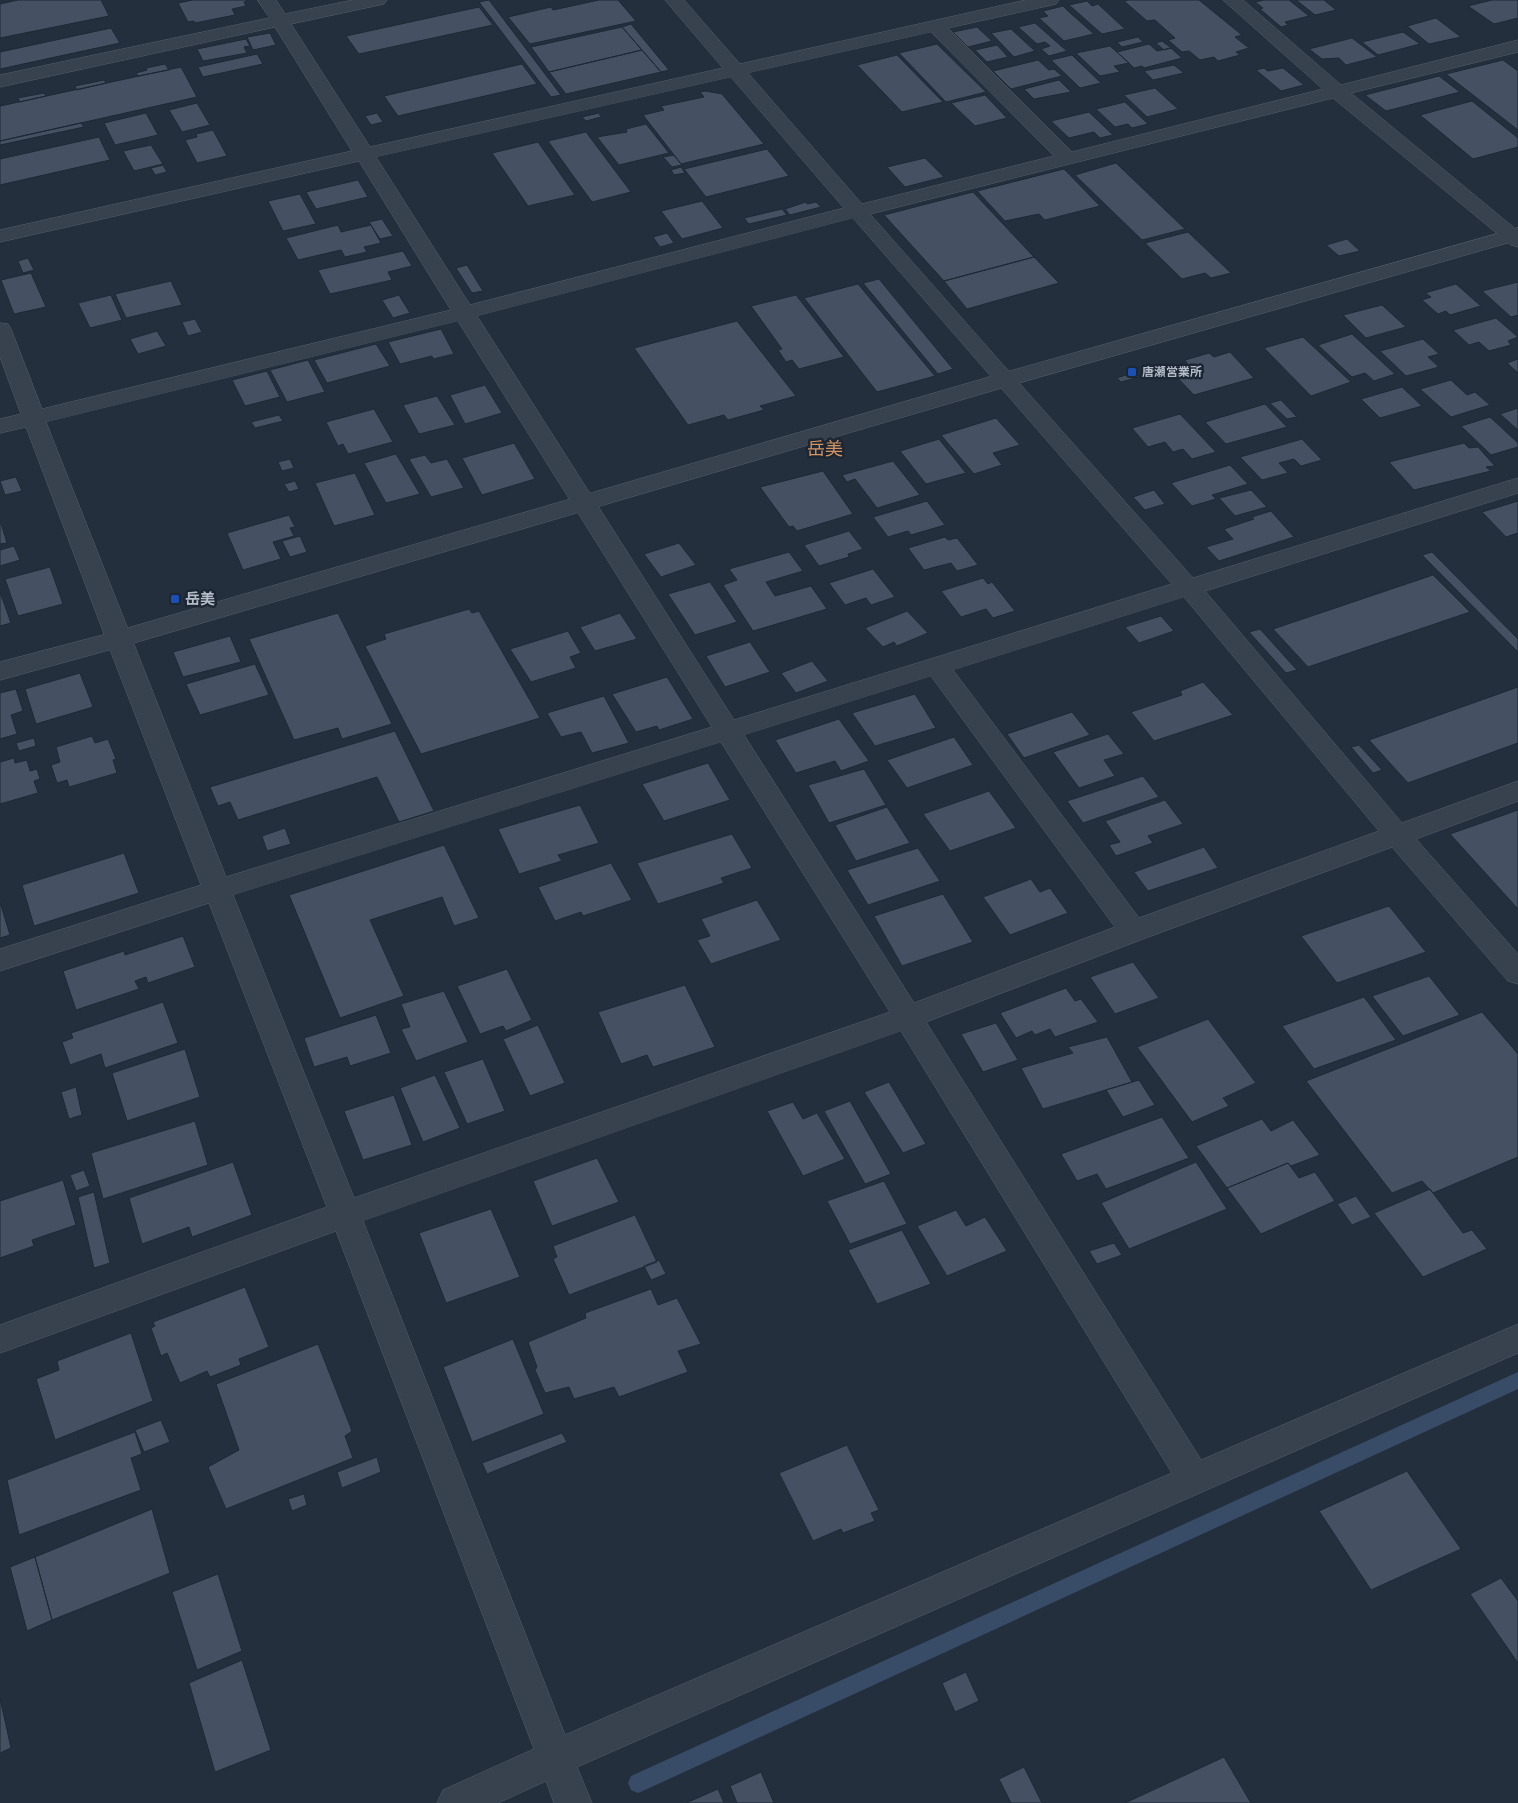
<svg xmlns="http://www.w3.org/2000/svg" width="1518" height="1803" viewBox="0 0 1518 1803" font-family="Signika,'Noto Sans JP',sans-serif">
  <rect width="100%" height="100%" fill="#242f3e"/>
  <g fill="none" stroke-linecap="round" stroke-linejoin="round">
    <path fill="#394c67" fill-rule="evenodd" d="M1518 1372V1389L645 1790 638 1793 631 1790 628 1783 631 1776Z"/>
  </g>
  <path fill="#455162" stroke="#1f2835" d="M18 0H101L109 16 0 38V4Z
    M193 0H246L247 1 244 2 246 6 232 9 235 15 195 23 194 21 188 22 178 3Z
    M489 0 561 95 551 97 479 2Z
    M599 0H618L636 21 530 44 508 17 551 7 553 10Z
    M1129 0H1199L1242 35 1235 37 1249 48 1236 52 1240 55 1218 61 1214 57 1200 60 1189 51 1182 52 1168 40 1175 38 1155 20 1147 21 1124 1Z
    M1264 0H1289L1309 16 1285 22 1288 25 1281 27 1260 9 1263 8 1255 2Z
    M1296 0H1324L1336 10 1315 15Z
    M1492 0H1518V18L1494 24 1468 6Z
    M1087 1 1092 6 1098 4 1125 29 1102 34 1069 5Z
    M1063 6 1068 11 1094 34 1064 41 1039 18 1048 16 1043 11Z
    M479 7 493 25 359 54 346 36Z
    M1436 18 1461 37 1429 44 1407 26Z
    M1035 23 1060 45 1067 51 1049 56 1041 49 1050 46 1045 42 1037 44 1018 27Z
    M631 24 669 70 661 72 622 27Z
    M622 27 642 50 549 72 531 47Z
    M977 27 992 41 968 47 953 32Z
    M111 28 120 43 0 69V52Z
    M1011 29 1035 51 1014 57 991 33Z
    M1403 32 1420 44 1378 55 1362 42Z
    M270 33 276 45 253 50 247 37Z
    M1138 37 1143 42 1122 47 1117 42Z
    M1352 38 1377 57 1346 65 1339 58 1322 59 1309 49Z
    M246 39 250 46 244 47 247 53 203 61 197 49Z
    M1162 41 1171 48 1164 50 1156 43Z
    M937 44 986 92 946 102 899 53Z
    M1149 44 1157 51 1171 48 1182 58 1144 68 1142 66 1134 68 1117 52Z
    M997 45 1008 57 987 62 975 50Z
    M1110 46 1129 63 1114 66 1120 72 1100 76 1076 53Z
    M642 50 661 72 566 94 549 72Z
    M257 54 263 64 203 77 198 67Z
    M897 55 943 102 902 112 857 65Z
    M1072 55 1101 83 1080 88 1051 60Z
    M1038 60 1049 70 1054 69 1062 76 1011 89 993 71Z
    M1503 60 1518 71V130L1446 74Z
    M165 64 169 70 138 76 136 73 147 70 146 68Z
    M522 64 537 84 398 116 384 96Z
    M1174 65 1184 73 1153 80 1144 71Z
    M181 67 197 97 0 141V106Z
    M1264 68 1268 71 1283 68 1304 85 1281 91 1256 70Z
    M1439 76 1460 92 1386 111 1365 95Z
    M104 80 106 83 77 90 75 86Z
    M1059 80 1071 92 1034 99 1024 89Z
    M1155 88 1178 109 1147 117 1124 95Z
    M705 91 722 94 764 144 681 164 643 115 664 110 661 106 704 97 700 92Z
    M44 93 46 96 20 102 18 98Z
    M985 95 1007 118 975 126 951 103Z
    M1472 101 1518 138V147L1473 159 1420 115Z
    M1125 102 1148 124 1132 128 1128 124 1115 127 1096 109Z
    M197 103 210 125 182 132 169 110Z
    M1089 112 1113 135 1100 138 1094 132 1069 138 1051 121Z
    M146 113 158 135 115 145 104 123Z
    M377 113 383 122 371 125 365 116Z
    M599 113 601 117 586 121 582 117Z
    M81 123 84 127 0 145V141Z
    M646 124 669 153 619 165 597 137 627 132 626 129Z
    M213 130 227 156 197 163 185 140 197 137 196 134Z
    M586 132 631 192 592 202 548 141Z
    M99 137 110 160 0 185V159Z
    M538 142 575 195 528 206 492 153Z
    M151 145 163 164 134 171 123 151Z
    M767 149 789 176 706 197 684 169Z
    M674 155 682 165 672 167 663 157Z
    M925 158 944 177 905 187 887 167Z
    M1116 163 1185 229 1142 240 1075 175Z
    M163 165 167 172 155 175 151 168Z
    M681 167 685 173 674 175 671 170Z
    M1064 169 1100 206 1045 220 1039 214 1005 221 977 191Z
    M358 180 368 197 316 209 306 192Z
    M973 192 1034 257 944 281 884 215Z
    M300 194 316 224 283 231 268 201Z
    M702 201 723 228 682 239 661 211Z
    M806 202 807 204 816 202 821 207 790 215 785 209Z
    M782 209 787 215 749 224 744 218Z
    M382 219 393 236 380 239 369 222Z
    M338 225 341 232 371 225 381 243 364 247 367 252 345 257 341 250 298 260 286 238Z
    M1188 232 1231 273 1211 278 1205 273 1182 279 1145 243Z
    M667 233 674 243 660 247 653 237Z
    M1347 239 1360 251 1339 256 1326 245Z
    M403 251 412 266 388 272 392 280 330 294 318 270Z
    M1034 257 1059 283 967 309 944 281Z
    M28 258 34 270 23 273 18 261Z
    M467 265 483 291 472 293 456 268Z
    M31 273 46 307 14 314 1 280Z
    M879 279 953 369 938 374 863 283Z
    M171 281 182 305 126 318 115 294Z
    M1518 282V315L1511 317 1482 291Z
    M858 284 935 376 877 392 804 298Z
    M1456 284 1481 306 1450 315 1446 311 1438 314 1422 300 1431 297 1425 293Z
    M111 295 122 320 90 328 78 303Z
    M399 295 410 313 393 318 382 300Z
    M796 295 844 357 799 369 792 360 786 362 778 350 782 349 751 306Z
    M1382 305 1406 327 1366 338 1343 315Z
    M1496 318 1518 337 1508 341 1511 345 1489 351 1479 342 1469 345 1453 330Z
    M195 319 202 332 188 336 182 322Z
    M737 321 796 396 760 406 764 410 728 420 724 415 688 425 634 348Z
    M441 329 454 354 433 359 432 356 400 364 388 342Z
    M157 331 166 346 138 354 130 339Z
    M1352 334 1395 374 1374 381 1365 373 1352 377 1318 345Z
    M1303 337 1351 382 1311 396 1264 348Z
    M1423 339 1439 354 1428 357 1439 367 1406 376 1380 351Z
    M376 344 390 366 327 383 314 360Z
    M1230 352 1254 378 1194 395 1170 370 1188 365 1185 360 1209 353 1214 357Z
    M1518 359V373L1507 363Z
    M308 360 325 392 287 402 270 370Z
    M267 371 280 397 245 406 232 380Z
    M1135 372 1139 377 1121 382 1117 378Z
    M1451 380 1467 395 1475 392 1490 405 1451 417 1420 389Z
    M485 385 502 413 465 424 450 395Z
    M1402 387 1422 406 1380 418 1361 399Z
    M437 396 455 425 419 434 403 405Z
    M1281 400 1297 417 1287 419 1270 403Z
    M1265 404 1287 427 1226 444 1205 422Z
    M1518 408V430L1500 414Z
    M374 409 393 442 348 454 343 444 338 446 326 422Z
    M1180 414 1216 452 1192 459 1183 449 1173 452 1165 442 1148 447 1132 428Z
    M279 415 283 421 255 428 251 422Z
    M1490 417 1518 443V447L1491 455 1461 426Z
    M996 418 1020 445 993 453 1002 465 974 474 941 435Z
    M939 439 966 473 926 484 900 451Z
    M1302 439 1322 460 1301 466 1294 459 1279 463 1288 473 1262 480 1240 457Z
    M514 443 535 479 482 495 462 458Z
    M1464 443 1469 448 1478 447 1495 466 1486 467 1491 471 1414 490 1389 462Z
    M396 454 420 494 386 503 364 463Z
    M425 455 431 463 447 459 464 488 431 497 409 459Z
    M290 459 294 468 282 471 278 462Z
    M893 461 920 495 877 508 855 479 847 482 842 475Z
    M1230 465 1248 484 1212 495 1216 499 1192 506 1171 483Z
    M823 471 853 514 797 531 793 526 789 527 760 487Z
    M355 473 375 515 334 526 315 483Z
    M16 477 22 491 5 495 0 481Z
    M295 481 299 489 289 492 284 484Z
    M1154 490 1165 504 1145 510 1133 497Z
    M1251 490 1267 507 1235 516 1219 498Z
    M927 501 945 525 911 535 908 531 888 537 873 517Z
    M1518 501V533L1506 537 1482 512Z
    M1271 511 1294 537 1219 561 1206 547 1233 539 1224 529 1254 519 1252 517Z
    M289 515 295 527 290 528 294 536 273 542 281 559 243 570 227 533Z
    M0 520 7 543 0 544Z
    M849 531 863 549 848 554 849 557 819 566 804 545Z
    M300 536 307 552 290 557 282 541Z
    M945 537 948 540 957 538 978 565 957 571 951 563 924 570 908 548Z
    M679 543 696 565 661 577 644 554Z
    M14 546 20 560 0 566V550Z
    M789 552 803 571 766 582 775 596 811 586 827 609 753 631 723 585 737 580 729 569Z
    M1432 552 1518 639V652L1422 555Z
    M50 567 63 604 18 616 5 579Z
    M873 569 895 597 871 605 866 598 845 605 829 583Z
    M1433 575 1470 612 1308 667 1273 629Z
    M983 578 988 584 992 582 1015 611 993 618 986 609 961 617 941 591Z
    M710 582 737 622 695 635 668 594Z
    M0 592 11 623 0 626Z
    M469 609 472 613 479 611 540 718 421 754 365 646 386 639 384 634Z
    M907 611 928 633 897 646 894 642 883 647 865 628Z
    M338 613 392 724 342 739 338 728 294 740 249 639Z
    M620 613 637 639 595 651 580 627Z
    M1161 616 1174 631 1139 643 1125 627Z
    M1260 629 1297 670 1286 673 1249 632Z
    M568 631 581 653 570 657 576 668 531 682 510 649Z
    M230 636 241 662 183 677 173 652Z
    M750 642 770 672 725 687 706 656Z
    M812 661 828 681 796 693 781 673Z
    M255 664 269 695 200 715 186 684Z
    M80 673 93 707 36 724 25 689Z
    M667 677 693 719 659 730 657 726 636 732 612 694Z
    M1203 682 1233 715 1154 741 1131 712 1182 695 1180 691Z
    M1518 687V743L1408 783 1369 740Z
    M16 689 23 711 11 715 17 734 0 739V693Z
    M915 694 936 728 875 746 852 713Z
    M604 696 629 743 592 753 581 732 561 737 547 713Z
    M1072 712 1090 735 1024 758 1007 734Z
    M839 719 869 761 841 771 835 761 796 773 775 740Z
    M395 731 434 811 399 822 377 777 238 820 230 802 218 806 210 787Z
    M1108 734 1124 754 1104 760 1115 776 1079 788 1053 752Z
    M92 736 95 743 108 739 116 759 113 760 117 773 69 787 67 780 57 783 51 765 60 762 56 747Z
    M954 737 973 765 907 788 887 760Z
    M34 738 36 746 19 751 16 743Z
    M1359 745 1382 770 1373 773 1351 747Z
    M14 758 15 763 27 760 30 771 37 769 40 779 34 781 38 793 0 804V762Z
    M708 763 730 800 664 821 642 784Z
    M864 769 886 805 829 823 808 785Z
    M1143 776 1159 797 1083 823 1067 801Z
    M989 791 1016 828 950 851 923 814Z
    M1165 800 1183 824 1148 836 1153 843 1116 856 1109 845 1120 842 1105 821Z
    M580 805 599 843 558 855 562 861 519 874 498 829Z
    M887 807 910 843 856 861 835 825Z
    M1518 810V909L1450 834Z
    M285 828 291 844 267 851 262 836Z
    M732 834 752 868 721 878 724 883 658 904 637 863Z
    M444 845 479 918 454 926 442 897 370 920 404 996 340 1018 289 895Z
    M1204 847 1218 868 1148 891 1134 872Z
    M918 848 940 881 868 905 847 870Z
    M124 853 139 893 34 926 22 885Z
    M611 863 632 900 583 916 581 912 555 921 538 887Z
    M1031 879 1040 892 1050 888 1068 913 1010 935 983 897Z
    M943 894 973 942 902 966 874 916Z
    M757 900 781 940 711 964 697 940 710 936 701 919Z
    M0 902 10 935 0 938Z
    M1389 906 1426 952 1337 983 1301 936Z
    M183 936 195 967 148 983 146 977 135 981 139 989 76 1010 63 971 124 951 125 955Z
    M1133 962 1159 998 1115 1014 1090 977Z
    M507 969 532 1020 506 1031 503 1026 480 1034 457 986Z
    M1429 976 1460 1015 1403 1036 1372 996Z
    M685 985 715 1047 653 1067 647 1055 621 1064 598 1012Z
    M1066 988 1075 1001 1081 999 1098 1022 1055 1037 1050 1029 1035 1035 1032 1031 1016 1038 1000 1013Z
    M444 991 468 1042 416 1061 401 1029 410 1027 401 1004Z
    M1364 997 1396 1040 1314 1069 1282 1026Z
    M163 1002 178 1043 105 1068 101 1054 70 1065 62 1042 73 1038 71 1033Z
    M1482 1012 1518 1054V1157L1433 1193 1422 1181 1392 1193 1306 1081Z
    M376 1015 391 1053 350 1066 347 1057 314 1067 304 1038Z
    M1208 1019 1256 1083 1223 1098 1229 1106 1192 1122 1137 1047Z
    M996 1023 1018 1060 983 1072 961 1034Z
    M538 1025 565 1083 530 1096 503 1039Z
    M1107 1037 1132 1082 1043 1109 1021 1068 1073 1053 1068 1047Z
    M185 1049 200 1097 127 1121 112 1073Z
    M483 1059 505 1111 467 1124 444 1072Z
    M435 1075 460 1128 423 1142 400 1088Z
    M1139 1080 1155 1105 1123 1117 1106 1090Z
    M889 1082 926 1144 903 1153 864 1092Z
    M76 1087 82 1115 69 1119 61 1092Z
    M394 1095 412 1145 363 1160 344 1111Z
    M850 1101 891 1174 865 1184 824 1111Z
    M793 1102 803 1119 817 1113 845 1159 803 1176 767 1111Z
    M1162 1117 1189 1158 1106 1189 1097 1174 1077 1181 1061 1154Z
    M1262 1119 1271 1131 1293 1120 1320 1155 1291 1166 1288 1163 1227 1188 1196 1146Z
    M195 1121 208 1165 103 1199 91 1153Z
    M597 1158 619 1202 552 1226 533 1181Z
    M233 1162 252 1215 192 1237 189 1227 142 1244 129 1198Z
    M1196 1162 1227 1209 1129 1249 1101 1203Z
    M1288 1163 1299 1178 1315 1172 1335 1201 1261 1234 1227 1188Z
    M84 1170 90 1186 76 1191 70 1175Z
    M63 1180 76 1225 32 1240 34 1246 0 1258V1201Z
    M884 1181 907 1224 850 1244 827 1201Z
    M1430 1189 1463 1233 1472 1230 1487 1249 1423 1277 1374 1213Z
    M94 1192 110 1263 94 1268 78 1197Z
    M1356 1196 1371 1217 1352 1225 1337 1204Z
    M491 1209 520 1277 446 1303 419 1233Z
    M956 1210 966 1226 985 1217 1007 1251 947 1276 917 1226Z
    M635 1215 657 1262 569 1295 553 1259 557 1257 553 1246Z
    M902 1230 931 1284 877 1304 848 1250Z
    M1114 1243 1122 1255 1097 1264 1089 1251Z
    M659 1260 666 1274 651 1280 644 1266Z
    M245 1287 269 1347 239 1359 241 1365 210 1377 207 1371 180 1383 167 1353 161 1356 151 1328 155 1326 153 1322Z
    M651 1289 658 1305 677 1298 701 1344 678 1351 688 1372 619 1397 614 1387 574 1399 569 1387 545 1393 535 1370 537 1367 528 1342 586 1318 585 1313Z
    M131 1333 153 1401 55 1440 36 1379 59 1370 57 1361Z
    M513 1339 544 1414 472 1442 443 1367Z
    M318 1344 352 1431 345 1436 353 1458 226 1509 208 1467 239 1450 216 1384Z
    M161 1420 170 1442 144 1452 135 1430Z
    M135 1432 142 1454 131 1458 141 1490 19 1535 7 1480Z
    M562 1433 567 1442 487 1474 482 1463Z
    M847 1445 879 1510 871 1513 875 1521 843 1533 841 1529 813 1541 779 1473Z
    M377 1457 381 1472 342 1488 337 1472Z
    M1407 1471 1461 1549 1371 1590 1319 1511Z
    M304 1494 307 1505 292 1511 288 1499Z
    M152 1509 170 1573 52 1620 35 1557Z
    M35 1557 52 1620 27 1631 10 1567Z
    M218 1574 242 1651 197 1670 172 1592Z
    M1501 1578 1518 1601V1663L1470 1594Z
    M242 1660 271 1750 215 1772 189 1683Z
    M966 1672 979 1701 955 1712 942 1683Z
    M0 1698 11 1748 0 1753Z
    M1224 1757 1251 1803H1125Z
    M1024 1767 1042 1803H1011L999 1779Z
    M761 1772 774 1803H737L730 1786Z
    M718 1789 724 1803H686Z"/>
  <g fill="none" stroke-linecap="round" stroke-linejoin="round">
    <defs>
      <path id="minor" d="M258 0H276L285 14 353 0H387L384 4 291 24 370 147 723 68 665 0H684L740 64 1026 0H1059L1056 4 948 28 1072 152 1323 89 1223 0H1243L1341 85 1518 40V52L1351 93 1518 231V247L1511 245 1333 98 870 214 1012 375 1193 578 1518 478V493L1205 591 1402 823 1518 781V801L1416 839 1518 954V984L1508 981 1392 847 1143 939 926 1022 1201 1460 1518 1324V1353L577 1767 592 1803H554L546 1781 498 1803H437L443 1790 534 1749 336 1231 0 1353V1325L327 1207 209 903 0 971V949L201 885 106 639 26 427 0 433V419L21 414 0 357V323L8 324 11 329 42 409 451 310 359 161 0 242V230L352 151 275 27 0 87V75L269 18ZM931 32 1054 156 862 204 748 73ZM731 77 844 208 470 305 376 157ZM853 218 1172 584 734 720 477 316ZM458 321 712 727 226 877 46 422ZM1184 597 1379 831 1139 918 953 670ZM931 676 1115 927 914 1003 744 735ZM721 742 890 1012 354 1198 233 895ZM901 1031 1172 1473 565 1735 363 1221Z"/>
      <path id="tertiary" d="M1518 228V240L1012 385 127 645 0 680V662L114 632 996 375Z"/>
    </defs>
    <use href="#minor" stroke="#565f6c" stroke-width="1"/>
    <use href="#tertiary" stroke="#565f6c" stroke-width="1"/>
    <use href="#minor" fill="#38414e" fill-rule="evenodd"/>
    <use href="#tertiary" fill="#38414e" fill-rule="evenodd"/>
  </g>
  <g fill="#1a4fb4" stroke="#1d2633" stroke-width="2">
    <rect x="1127" y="367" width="10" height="10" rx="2.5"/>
    <rect x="170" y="594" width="10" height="10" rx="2.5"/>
  </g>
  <g text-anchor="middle" stroke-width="5" stroke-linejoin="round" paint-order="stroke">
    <g font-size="12" font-weight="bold" fill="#b4bcc9" stroke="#1d2633" text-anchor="start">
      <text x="1142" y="376">唐瀬営業所</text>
    </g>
    <g font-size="15" font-weight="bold" fill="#b4bcc9" stroke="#1d2633" text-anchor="start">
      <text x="185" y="604">岳美</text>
    </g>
    <g font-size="18" fill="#d59563" stroke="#1d2633">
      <text x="825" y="455">岳美</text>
    </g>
  </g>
</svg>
